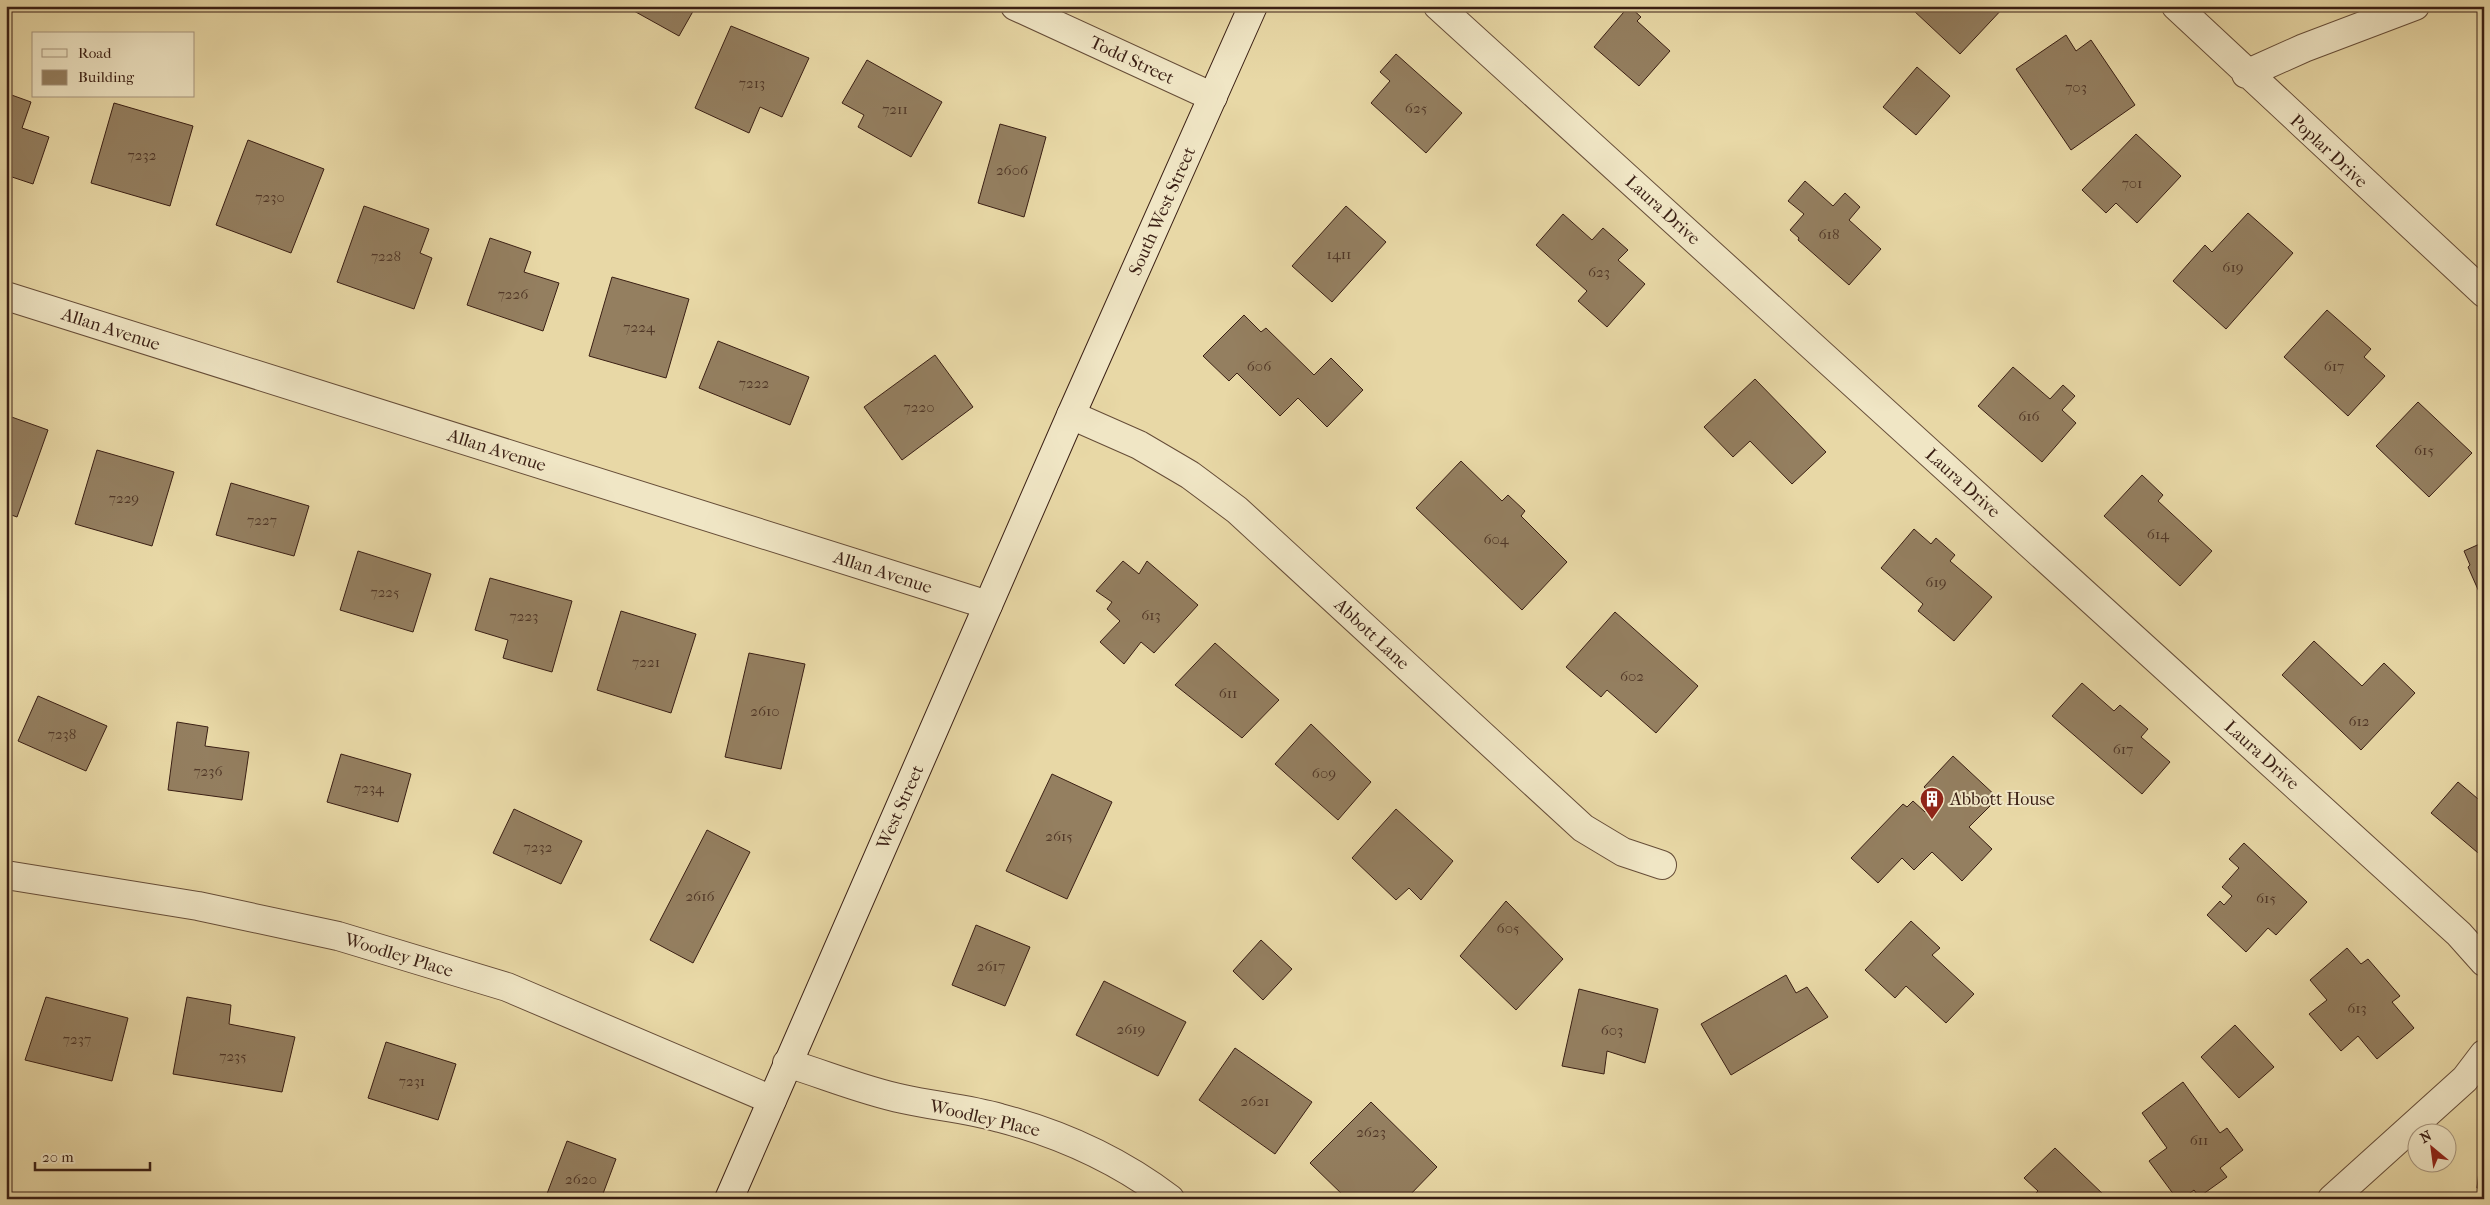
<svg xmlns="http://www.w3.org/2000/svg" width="2490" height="1205" viewBox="0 0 2490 1205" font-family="'IM FELL French Canon',serif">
  <rect width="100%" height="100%" fill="#e8d8a6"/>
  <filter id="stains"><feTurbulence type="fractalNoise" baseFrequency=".004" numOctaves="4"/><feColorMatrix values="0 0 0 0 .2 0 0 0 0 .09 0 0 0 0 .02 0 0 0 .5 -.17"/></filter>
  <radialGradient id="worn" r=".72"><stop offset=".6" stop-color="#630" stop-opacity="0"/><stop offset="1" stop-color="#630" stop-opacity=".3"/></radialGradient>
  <path fill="#947f60" stroke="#3a1f14" d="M625 6H696L679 36Z
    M1629 6 1641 17 1637 21 1670 51 1639 86 1594 47Z
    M1916 6H2005L1960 54 1913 10Z
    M731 26 809 58 782 117 760 107 749 133 695 108Z
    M2066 35 2076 51 2091 40 2135 105 2071 150 2016 69Z
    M1396 54 1462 113 1426 153 1371 103 1390 81 1380 72Z
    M867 60 942 102 911 157 858 127 864 115 842 103Z
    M1917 67 1950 96 1916 135 1883 107Z
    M6 93 31 102 22 128 49 137 33 184 6 175Z
    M114 103 193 126 170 206 91 183Z
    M1000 124 1046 137 1024 217 978 203Z
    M2136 134 2181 176 2137 223 2116 203 2106 213 2082 190Z
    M248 140 324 169 291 253 216 225Z
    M1805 181 1833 206 1845 193 1860 207 1849 220 1881 249 1849 285 1798 240 1799 238 1790 230 1804 214 1788 201Z
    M364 206 429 229 420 253 432 258 414 309 337 282Z
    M1346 206 1386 242 1332 302 1292 266Z
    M2248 213 2293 253 2226 329 2173 281 2205 245 2212 252Z
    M1563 214 1592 240 1603 228 1628 250 1618 260 1645 284 1607 327 1578 301 1587 291 1536 245Z
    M490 238 531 252 524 272 559 283 543 331 467 305Z
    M612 277 689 299 666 378 589 356Z
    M2327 310 2371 349 2364 357 2385 376 2348 416 2284 357Z
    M1244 315 1261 332 1266 328 1314 375 1331 358 1363 390 1327 427 1298 398 1280 416 1237 373 1229 381 1203 356Z
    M718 341 809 377 790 425 699 388Z
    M935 355 973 407 902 460 864 407Z
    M2013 367 2050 399 2063 385 2075 396 2062 410 2076 423 2042 462 1978 406Z
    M1755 379 1826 452 1792 484 1750 441 1733 457 1704 427Z
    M2418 402 2472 453 2429 497 2376 446Z
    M6 415 48 430 17 517 6 513Z
    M97 450 174 472 152 546 75 524Z
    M1461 461 1502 501 1508 495 1525 511 1521 516 1567 562 1522 610 1416 508Z
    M2142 475 2163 495 2158 501 2212 551 2180 586 2104 516Z
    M231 483 309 506 294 556 216 535Z
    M1914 529 1931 544 1936 538 1955 555 1950 561 1992 597 1954 641 1918 611 1923 604 1881 568Z
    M2484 542V603L2468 567 2470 565 2464 551Z
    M358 551 431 574 413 632 340 610Z
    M1123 561 1139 574 1147 561 1198 605 1154 653 1141 642 1124 664 1100 642 1120 621 1107 609 1112 602 1096 591Z
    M490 578 572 601 552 672 503 658 508 640 475 630Z
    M621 611 696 634 671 713 597 690Z
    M1615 612 1698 686 1656 733 1607 690 1601 697 1566 667Z
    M2314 641 2362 686 2384 663 2415 693 2361 750 2282 675Z
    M1215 643 1279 700 1242 738 1175 685Z
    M749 653 805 664 781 769 725 757Z
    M2082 683 2114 711 2120 705 2148 729 2141 737 2170 762 2142 794 2052 716Z
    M38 696 107 726 86 771 18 741Z
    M177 722 208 727 205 746 249 752 242 800 168 790Z
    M1311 724 1371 782 1338 820 1275 764Z
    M341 754 411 774 398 822 327 802Z
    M1953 756 1998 798 1969 827 1992 849 1962 881 1932 852 1914 870 1902 858 1878 883 1851 858 1903 804 1907 807 1913 801 1925 812 1929 808 1921 801 1929 792 1924 787Z
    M1052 774 1112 802 1067 899 1006 871Z
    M2458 782 2484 804V858L2431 813Z
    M514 809 582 841 561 884 493 853Z
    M1396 809 1453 861 1421 900 1409 888 1396 900 1352 858Z
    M707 830 750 852 693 963 650 940Z
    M2244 843 2307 902 2276 935 2268 928 2246 952 2207 915 2220 901 2224 905 2232 896 2222 887 2239 868 2229 859Z
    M1506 901 1563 959 1516 1010 1460 956Z
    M1911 921 1940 948 1932 955 1974 994 1946 1023 1906 986 1895 998 1865 970Z
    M976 925 1030 947 1005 1006 952 985Z
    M1261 940 1292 969 1263 1000 1233 971Z
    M2347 948 2361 964 2368 959 2400 996 2392 1002 2414 1028 2377 1059 2358 1036 2341 1051 2309 1014 2327 1000 2310 980Z
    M1786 975 1796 993 1807 987 1828 1017 1731 1075 1701 1024Z
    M1104 981 1186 1022 1158 1076 1076 1035Z
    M1579 989 1658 1009 1645 1063 1607 1051 1604 1074 1562 1066Z
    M46 997 128 1018 112 1081 25 1060Z
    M187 997 231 1005 229 1024 295 1037 282 1092 173 1074Z
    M2235 1025 2274 1067 2239 1098 2201 1057Z
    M386 1042 456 1064 438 1120 368 1098Z
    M1235 1048 1312 1102 1275 1154 1199 1100Z
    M2183 1082 2220 1133 2227 1128 2243 1150 2220 1168 2227 1177 2199 1197 2194 1190 2182 1199H2177L2149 1161 2167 1148 2142 1113Z
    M1371 1102 1437 1167 1406 1199H1347L1310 1163Z
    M567 1141 616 1159 601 1199H545Z
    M2055 1148 2106 1197 2030 1199 2038 1191 2024 1178Z
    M2479 1171H2484V1188H2477Z"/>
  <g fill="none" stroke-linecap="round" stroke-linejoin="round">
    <defs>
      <path id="minor" d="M1015 6 1213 97
        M1438 6 2459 934 2484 962
        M2176 6 2484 293
        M2246 74 2304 48 2415 6
        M6 296 988 605
        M1071 415 1139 445 1190 475 1237 510 1583 828 1623 852 1662 865
        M6 875 198 906 338 936 507 987 772 1100
        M787 1063C826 1075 864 1091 903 1099 935 1106 969 1109 1000 1118 1061 1134 1120 1161 1170 1199
        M2332 1199 2465 1079 2484 1054"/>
      <path id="secondary" d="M729 1199 1071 415 1253 6"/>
    </defs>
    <use href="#minor" stroke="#664d38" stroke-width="30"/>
    <use href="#secondary" stroke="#3a1f14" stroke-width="30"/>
    <use href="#minor" stroke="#f0e6c5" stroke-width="28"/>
    <use href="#secondary" stroke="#f0e6c5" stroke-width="28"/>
  </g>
  <defs>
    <symbol id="building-pin" viewBox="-11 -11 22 30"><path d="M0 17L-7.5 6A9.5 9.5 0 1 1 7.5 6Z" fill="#8f2418" stroke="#f0e6c5"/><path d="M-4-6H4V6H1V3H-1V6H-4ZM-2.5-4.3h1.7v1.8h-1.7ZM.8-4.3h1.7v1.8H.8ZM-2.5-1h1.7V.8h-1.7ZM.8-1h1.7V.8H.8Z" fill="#fff"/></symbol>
  </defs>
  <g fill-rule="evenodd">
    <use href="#building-pin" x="1918" y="785" width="28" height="38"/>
  </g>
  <g text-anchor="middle" stroke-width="4" stroke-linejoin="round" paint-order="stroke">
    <g font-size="15" fill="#503727">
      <text x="752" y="88">7213</text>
      <text x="2076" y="92">703</text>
      <text x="1416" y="113">625</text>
      <text x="895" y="114">7211</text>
      <text x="142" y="160">7232</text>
      <text x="1012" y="175">2606</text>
      <text x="2132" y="188">701</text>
      <text x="270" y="202">7230</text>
      <text x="1829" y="239">618</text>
      <text x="1339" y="259">1411</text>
      <text x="386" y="261">7228</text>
      <text x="2233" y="272">619</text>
      <text x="1599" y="277">623</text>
      <text x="513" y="299">7226</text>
      <text x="639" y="332">7224</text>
      <text x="1259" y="371">606</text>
      <text x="2334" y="371">617</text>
      <text x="754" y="388">7222</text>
      <text x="919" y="412">7220</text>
      <text x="2029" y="421">616</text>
      <text x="2424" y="455">615</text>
      <text x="124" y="503">7229</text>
      <text x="262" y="525">7227</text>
      <text x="2158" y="539">614</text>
      <text x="1496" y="544">604</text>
      <text x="1936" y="587">619</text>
      <text x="385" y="597">7225</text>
      <text x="1151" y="620">613</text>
      <text x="524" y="621">7223</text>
      <text x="646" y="667">7221</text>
      <text x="1632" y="681">602</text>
      <text x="1228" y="698">611</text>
      <text x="765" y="716">2610</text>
      <text x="2359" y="726">612</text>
      <text x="62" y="739">7238</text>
      <text x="2123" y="754">617</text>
      <text x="208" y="776">7236</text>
      <text x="1324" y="778">609</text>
      <text x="369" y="793">7234</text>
      <text x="1059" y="841">2615</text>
      <text x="538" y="852">7232</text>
      <text x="700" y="901">2616</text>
      <text x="2266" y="903">615</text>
      <text x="1508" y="933">605</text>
      <text x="991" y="971">2617</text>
      <text x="2357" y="1013">613</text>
      <text x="1131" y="1034">2619</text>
      <text x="1612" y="1035">603</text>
      <text x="77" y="1044">7237</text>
      <text x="233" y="1061">7235</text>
      <text x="412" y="1086">7231</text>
      <text x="1255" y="1106">2621</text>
      <text x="1371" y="1137">2623</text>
      <text x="2199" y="1145">611</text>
      <text x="581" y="1184">2620</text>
    </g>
    <g font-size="18" fill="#3a1f14" stroke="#f0e6c5">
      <text transform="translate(1132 60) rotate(25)" y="6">Todd Street</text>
      <text transform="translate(2329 151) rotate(43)" y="6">Poplar Drive</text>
      <text transform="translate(1663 210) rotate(42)" y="6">Laura Drive</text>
      <text transform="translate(1162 211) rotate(-66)" y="6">South West Street</text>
      <text transform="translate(111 329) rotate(18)" y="6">Allan Avenue</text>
      <text transform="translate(497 450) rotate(18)" y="6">Allan Avenue</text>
      <text transform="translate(1963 483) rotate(42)" y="6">Laura Drive</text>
      <text transform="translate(883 572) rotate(18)" y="6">Allan Avenue</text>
      <text transform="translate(1372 634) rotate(43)" y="6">Abbott Lane</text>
      <text transform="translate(2262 755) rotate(42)" y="6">Laura Drive</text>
      <text transform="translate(900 807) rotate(-66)" y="6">West Street</text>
      <text transform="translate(399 955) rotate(17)" y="6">Woodley Place</text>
      <text transform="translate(985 1118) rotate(13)" y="6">Woodley Place</text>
    </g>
    <g font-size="18" fill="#3a1f14" stroke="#f0e6c5" text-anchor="start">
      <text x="1950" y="805">Abbott House</text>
    </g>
  </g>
  <rect width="2490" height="1205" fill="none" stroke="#e8d8a6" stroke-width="25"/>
  <rect x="8" y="8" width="2475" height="1190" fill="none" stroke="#3a1f14" stroke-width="2.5"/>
  <rect x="12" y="12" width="2465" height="1180" fill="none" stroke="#3a1f14"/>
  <rect x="32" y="32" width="162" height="65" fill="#f0e6c5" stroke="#a7967e"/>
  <rect x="42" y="49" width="25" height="8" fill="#f0e6c5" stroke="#a7967e"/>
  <text x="78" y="58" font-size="15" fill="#3a1f14">Road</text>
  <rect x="42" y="70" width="25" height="15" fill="#947f60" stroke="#a7967e"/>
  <text x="78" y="82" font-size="15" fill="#3a1f14">Building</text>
  <g transform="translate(2432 1148) rotate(331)"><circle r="24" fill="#f0e6c5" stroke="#a7967e"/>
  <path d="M0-4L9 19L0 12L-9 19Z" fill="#8f2418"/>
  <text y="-8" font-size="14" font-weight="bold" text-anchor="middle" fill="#3a1f14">N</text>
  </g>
  <path d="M35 1162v8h115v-8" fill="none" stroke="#3a1f14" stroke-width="2.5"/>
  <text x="42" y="1162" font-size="15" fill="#3a1f14" stroke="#f0e6c5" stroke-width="4" paint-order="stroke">20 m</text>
  <rect width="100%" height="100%" filter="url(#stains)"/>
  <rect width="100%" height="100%" fill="url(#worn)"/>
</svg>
